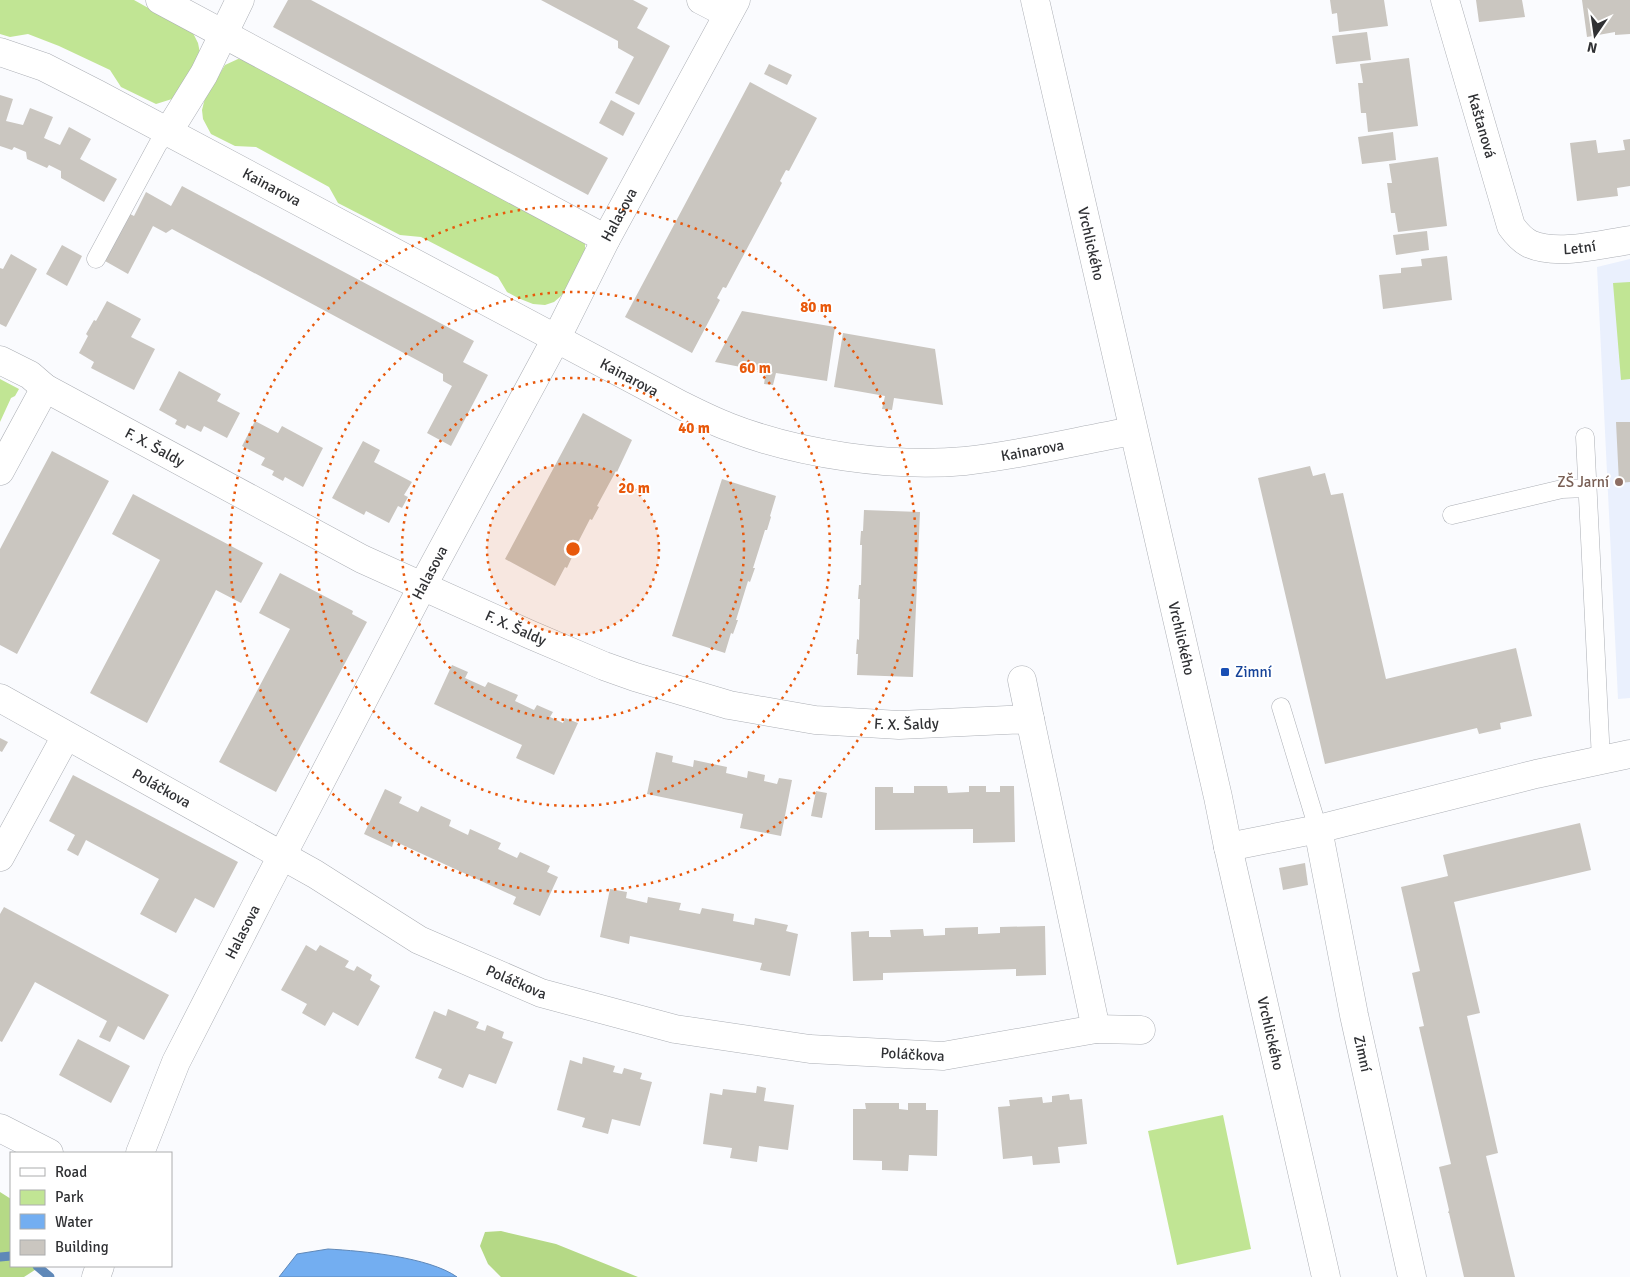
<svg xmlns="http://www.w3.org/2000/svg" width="1630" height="1277" viewBox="0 0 1630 1277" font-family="Signika,sans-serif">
  <rect width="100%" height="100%" fill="#fafbfe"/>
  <path fill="#eaf0fd" d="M1630 259V698L1618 699 1597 267Z"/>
  <path fill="#c1e594" d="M0 0H134L193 33 198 43 200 53 178 92 172 99 156 104 121 87 110 70 59 46 28 34 10 37 0 34Z
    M238 59 247 60 581 238 585 244V252L570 284 561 296 554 302 545 305 533 304 518 298 507 292 498 277 421 237 400 235 338 203 329 187 256 147 235 146 211 134 203 119 202 110 205 98 225 65Z
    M1630 282V379L1621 380 1613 283Z
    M0 379 19 389 15 396 11 398 0 422Z
    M1223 1115 1251 1249 1177 1265 1148 1131Z"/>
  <path fill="#b5d986" d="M0 1192 11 1199V1266H41L24 1277H0Z
    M501 1231 556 1244 638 1277H501L488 1264 480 1246 485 1232Z"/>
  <path fill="#73aef1" stroke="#5f88b8" d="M328 1249C363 1251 429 1257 457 1277H279L297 1254Z"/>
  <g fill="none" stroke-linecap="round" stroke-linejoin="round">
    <path stroke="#5f88b8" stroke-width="9" d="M0 1257 11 1256
      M37 1266 50 1277"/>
  </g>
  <path fill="#cac6c0" d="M288 0H311L608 158 588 195 273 27Z
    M541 0H633L648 8 637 28 670 46 639 105 615 93 634 57 618 48V41Z
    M1330 0H1384L1388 26 1339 32 1337 13 1332 14Z
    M1476 0H1522L1525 17 1479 22Z
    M1582 0H1630V34L1615 35V32L1587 37Z
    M1367 32 1371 60 1336 64 1332 36Z
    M1409 58 1418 126 1368 132 1366 113H1361L1358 83H1363L1360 64Z
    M769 64 792 75 787 85 764 74Z
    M750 82 817 118 789 171 786 170 780 181 782 183 726 288 723 287 717 298 720 300 692 353 625 317Z
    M0 95 13 99 6 121 23 125 30 108 53 117 44 138 60 145 69 127 91 139 80 159 117 179 104 202 61 178V171L49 165 47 168 27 159 26 152 14 147 12 150 0 146Z
    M611 100 635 113 623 136 599 123Z
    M1393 132 1396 160 1362 164 1358 137Z
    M1630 139V186L1617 188 1618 196 1577 201 1570 143 1596 140 1598 153 1625 150 1623 140Z
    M1438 157 1447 226 1398 232 1395 213H1391L1387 183H1392L1389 164Z
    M182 186 474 341 463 362 488 375 451 446 427 433 452 386 443 381V374L172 229 166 233 153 226 128 274 105 261 130 214 134 216 146 192 171 206Z
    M1427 231 1429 250 1396 255 1393 235Z
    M62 245 82 256 67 286 46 274Z
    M11 254 37 269 6 327 0 324V268L3 269Z
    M1447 256 1452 300 1383 309 1379 275 1401 273V268L1422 266 1421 259Z
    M107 301 141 319 131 337 155 349 134 390 91 368 94 362 79 353 88 336 86 334 94 320 96 321Z
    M742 311 835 327 827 381 776 373 773 385 764 384 766 372 715 362Z
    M843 333 935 349 943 405 894 398 892 410 882 409 885 396 834 387Z
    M179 371 221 394 217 401 240 413 227 438 204 426 201 432 187 425 185 429 175 424 177 420 159 410Z
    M583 413 632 440 617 472 616 471 597 506 599 507 592 520 590 519 572 554 573 555 567 568 565 567 555 586 505 559Z
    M255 421 278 433 282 426 323 448 303 487 285 477 283 481 272 475 274 471 261 465 265 458 242 446Z
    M1616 422H1630V482L1619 483Z
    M363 441 380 450 374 462 412 482 404 495 408 497 402 508 398 506 389 523 366 511 364 515 332 498Z
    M52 451 109 481 17 654 0 645V549Z
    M1310 466 1313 476 1325 473 1331 495 1343 493 1386 679 1516 648 1532 716 1500 723 1501 729 1479 734 1477 728 1325 764 1258 478Z
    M722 479 776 496 770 516 771 517 767 530H765L753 568H755L750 582 748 581 736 620H738L733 634 731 633 725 653 672 636Z
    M133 494 263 563 241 603 216 590 147 723 90 693 160 560 112 534Z
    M864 510 920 512 913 677 857 675 858 654H856L857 639 859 640 860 599H858L859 585H861L862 545H860L861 531H863Z
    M280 573 353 611 352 614 367 622 276 792 219 762 290 629 259 613Z
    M452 665 468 672 465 678 485 687 488 682 518 695 515 701 534 710 537 705 553 712 550 717 563 723 565 718 578 723 554 775 516 758 522 745 434 704Z
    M0 738 8 742 2 752 0 751Z
    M656 752 673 756 672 762 693 767 694 760 727 767 726 773 747 778 748 771 765 775 764 781 777 784 779 778 792 780 781 836 740 828 743 814 647 794Z
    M73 775 238 862 214 908 195 898 176 933 140 914 159 879 86 840 78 856 67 850 75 835 49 821Z
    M914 786H947L948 793 969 792V786H986V792H1000V786H1014L1015 842 973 843V829L875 830V787H893V793H914Z
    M385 789 402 797 399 803 418 812 421 806 451 820 449 826 468 835 470 829 501 843 498 849 517 858 520 852 550 866 547 872 558 877 540 916 513 904 516 897 394 841 392 847 364 834Z
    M816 791 827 793 822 818 811 816Z
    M1580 823 1591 870 1454 902 1480 1013 1467 1016 1498 1153 1486 1156 1515 1277H1464L1449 1213H1448L1449 1210 1439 1167 1451 1164 1419 1027 1424 1026 1412 973 1420 971 1401 887 1448 876 1443 855Z
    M1305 863 1308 885 1283 890 1279 868Z
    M610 889 627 892 626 898 647 903 648 897 681 903 679 910 700 914 702 908 734 914 733 921 754 925 755 918 788 925 786 931 798 934 790 976 760 970 762 963 630 936 629 944 600 937Z
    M4 907 169 995 144 1040 118 1026 110 1042 99 1037 107 1021 35 982 2 1042 0 1041V914Z
    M1045 926 1046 975 1016 976V969L883 973V980L853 981 851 932 869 931V937H891L890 930 923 929 924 936 945 935V928L978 927V934L1000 933V927Z
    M306 945 316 951 320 945 349 961 345 967 354 971 357 966 372 975 370 980 380 986 358 1026 333 1012 325 1026 302 1013 307 1004 281 990Z
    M448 1009 479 1022 476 1028 485 1031 487 1025 504 1032 502 1038 513 1042 496 1084 469 1074 463 1088 438 1078 442 1069 415 1058 434 1011 446 1016Z
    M78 1039 130 1066 111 1103 59 1075Z
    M583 1057 615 1066 613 1072 622 1074 624 1068 642 1073 640 1079 652 1082 640 1126 612 1119 608 1134 582 1127 585 1118 557 1110 570 1060 582 1064Z
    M757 1086 766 1088 764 1101 794 1105 788 1150 759 1146 757 1162 730 1158 732 1148 703 1144 710 1093 722 1095 723 1089 756 1093Z
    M1069 1094 1070 1100 1082 1099 1087 1144 1058 1147 1060 1163 1033 1165 1032 1156 1003 1159 998 1107 1010 1106 1009 1100 1042 1097 1043 1103 1052 1102V1096Z
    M865 1103H899V1109L908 1110V1103H926V1110H938L937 1156 909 1155 908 1171 882 1170V1161L853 1160V1109H866Z"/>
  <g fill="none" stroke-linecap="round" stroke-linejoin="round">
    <defs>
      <path id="lane" d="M96 259 158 144 168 132
        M1585 437 1601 760
        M1452 515 1562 489 1587 488
        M1281 707 1318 829"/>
      <g id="street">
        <path d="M160 0 606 239"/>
        <path d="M701 0 728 14"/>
        <path id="s1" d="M1445 0 1511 226C1516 233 1522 240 1530 244 1558 256 1601 244 1630 240"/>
        <path id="s2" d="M0 52 44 67 97 94 681 405C697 413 713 421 729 427 798 454 892 468 965 461 1021 455 1077 441 1133 431"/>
        <path d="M168 132 204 74 240 0"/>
        <path id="s3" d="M0 360 30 375 45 388 362 559 531 635 604 666 635 677 729 705 815 720 899 725 1030 719 1096 1029"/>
        <path d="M0 471 45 388"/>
        <path d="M1022 680 1030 719"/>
        <path id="s4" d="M0 698 315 874 419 940 541 993 675 1029 810 1049 943 1056 1096 1029 1141 1030"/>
        <path id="s5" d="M1318 829 1354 1015 1412 1277"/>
        <path d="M1228 847 1318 829 1536 774 1630 754"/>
        <path d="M0 857 66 736"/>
        <path d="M0 1128 49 1153"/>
        <path id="s6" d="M140 1153 176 1062 263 892 422 587 556 339 606 239 736 0"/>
        <path d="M96 1277 100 1266"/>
      </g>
      <g id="secondary">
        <path id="s7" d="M1035 0 1218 797 1228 847 1326 1277"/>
      </g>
    </defs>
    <use href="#lane" stroke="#acafb5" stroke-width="19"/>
    <use href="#street" stroke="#acafb5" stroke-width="29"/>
    <use href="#secondary" stroke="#acafb5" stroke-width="29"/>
    <use href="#lane" stroke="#fff" stroke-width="18"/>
    <use href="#street" stroke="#fff" stroke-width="28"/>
    <use href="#secondary" stroke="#fff" stroke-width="28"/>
  </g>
  <circle cx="573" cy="549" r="86" fill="#e8590c" fill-opacity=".12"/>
  <g fill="none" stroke="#e8590c" stroke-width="2.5" stroke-dasharray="2.5 5">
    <circle cx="573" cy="549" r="86"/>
    <circle cx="573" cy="549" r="171"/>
    <circle cx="573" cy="549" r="257"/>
    <circle cx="573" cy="549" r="343"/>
  </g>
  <circle fill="#8d6e63" stroke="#fff" stroke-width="2" cx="1619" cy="482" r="5"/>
  <rect fill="#1a4fb4" stroke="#fff" stroke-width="2" x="1220" y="667" width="10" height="10" rx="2.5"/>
  <g text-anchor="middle" stroke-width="4" stroke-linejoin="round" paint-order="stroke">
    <g font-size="15" fill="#303134" stroke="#fff">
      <text dy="5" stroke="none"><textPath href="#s1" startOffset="131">Kaštanová</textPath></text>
      <text dy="5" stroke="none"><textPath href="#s2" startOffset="304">Kainarova</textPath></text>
      <text dy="5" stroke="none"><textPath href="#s6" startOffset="1054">Halasova</textPath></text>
      <text dy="5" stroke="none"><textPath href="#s7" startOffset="250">Vrchlického</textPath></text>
      <text dy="5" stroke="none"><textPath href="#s1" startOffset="312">Letní</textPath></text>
      <text dy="5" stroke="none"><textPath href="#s2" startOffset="709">Kainarova</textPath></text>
      <text dy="5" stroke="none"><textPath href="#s3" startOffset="178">F. X. Šaldy</textPath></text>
      <text dy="5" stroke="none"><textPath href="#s2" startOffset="1129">Kainarova</textPath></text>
      <text dy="5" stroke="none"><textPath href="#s6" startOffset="649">Halasova</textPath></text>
      <text dy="5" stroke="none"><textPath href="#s3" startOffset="582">F. X. Šaldy</textPath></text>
      <text dy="5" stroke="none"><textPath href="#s7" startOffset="655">Vrchlického</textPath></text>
      <text dy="5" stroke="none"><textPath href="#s3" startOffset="988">F. X. Šaldy</textPath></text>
      <text dy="5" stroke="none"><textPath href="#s4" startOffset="185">Poláčkova</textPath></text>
      <text dy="5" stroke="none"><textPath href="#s6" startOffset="244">Halasova</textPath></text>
      <text dy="5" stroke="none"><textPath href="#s4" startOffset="590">Poláčkova</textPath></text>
      <text dy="5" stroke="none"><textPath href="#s7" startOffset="1060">Vrchlického</textPath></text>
      <text dy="5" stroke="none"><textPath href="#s4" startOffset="995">Poláčkova</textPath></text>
      <text dy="5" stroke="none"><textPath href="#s5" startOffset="229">Zimní</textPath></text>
    </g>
    <g font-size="15" fill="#785e54" stroke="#fff" text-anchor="end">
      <text x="1609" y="487">ZŠ Jarní</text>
    </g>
    <g font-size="15" fill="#164399" stroke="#fff" text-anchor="start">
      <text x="1235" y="677">Zimní</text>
    </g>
  </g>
  <circle cx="573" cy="549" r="8" fill="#e8590c" stroke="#fff" stroke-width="2.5"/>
  <g font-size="15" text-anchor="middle" font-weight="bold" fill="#e8590c" stroke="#fff" stroke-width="4" stroke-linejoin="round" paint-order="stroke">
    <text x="816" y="312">80 m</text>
    <text x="755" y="373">60 m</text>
    <text x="694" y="433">40 m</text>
    <text x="634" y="493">20 m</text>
  </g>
  <rect x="10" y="1152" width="162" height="115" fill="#ffffff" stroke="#acadae"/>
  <rect x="20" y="1168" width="25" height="8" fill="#ffffff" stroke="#acadae"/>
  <text x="55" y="1177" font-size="15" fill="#303134">Road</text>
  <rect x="20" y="1190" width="25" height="15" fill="#c1e594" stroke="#acadae"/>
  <text x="55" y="1202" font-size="15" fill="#303134">Park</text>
  <rect x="20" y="1214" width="25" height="15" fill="#73aef1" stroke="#acadae"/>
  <text x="55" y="1227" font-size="15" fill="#303134">Water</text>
  <rect x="20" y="1240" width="25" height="15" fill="#cac6c0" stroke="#acadae"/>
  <text x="55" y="1252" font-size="15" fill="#303134">Building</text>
  <g transform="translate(1595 35) rotate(193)" stroke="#ffffff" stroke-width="4" paint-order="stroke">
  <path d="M0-4L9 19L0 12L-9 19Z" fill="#303134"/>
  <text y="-8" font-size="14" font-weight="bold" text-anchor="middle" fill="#303134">N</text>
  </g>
</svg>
